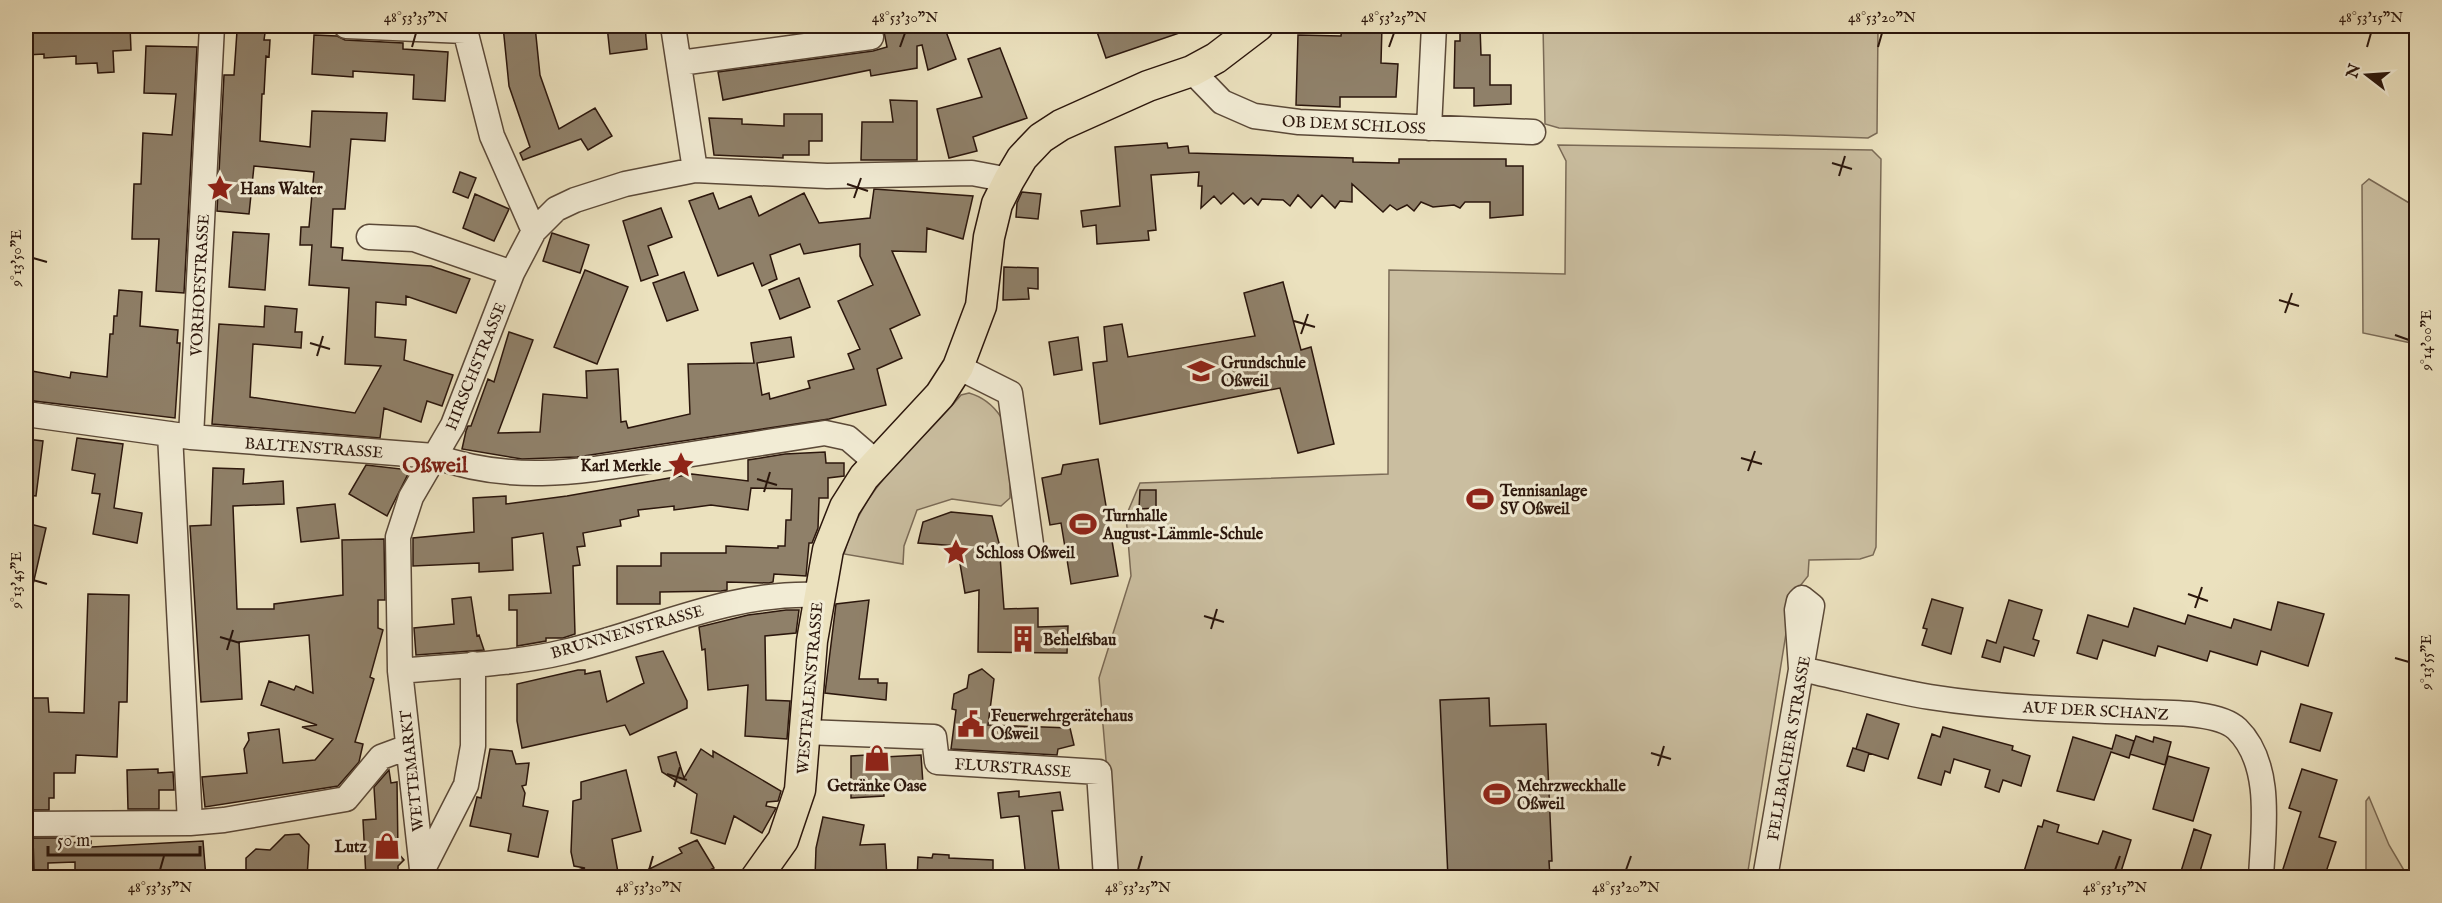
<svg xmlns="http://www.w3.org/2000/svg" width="2442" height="903" viewBox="0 0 2442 903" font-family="'IM FELL English',serif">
  <rect width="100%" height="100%" fill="#ebe1be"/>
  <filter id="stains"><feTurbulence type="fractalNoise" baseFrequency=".00333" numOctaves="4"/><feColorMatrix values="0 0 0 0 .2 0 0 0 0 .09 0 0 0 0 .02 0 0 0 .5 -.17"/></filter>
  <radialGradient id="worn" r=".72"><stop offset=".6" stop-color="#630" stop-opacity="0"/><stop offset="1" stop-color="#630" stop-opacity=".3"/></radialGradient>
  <path fill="#cabea0" stroke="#7a6a56" stroke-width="1.5" d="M1543 26H1878L1877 133 1868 138 1559 128 1545 124Z
    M1558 145 1872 150 1881 159 1876 547 1873 555 1860 559 1809 560 1808 576 1792 596 1747 877H1116L1099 678 1131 576 1126 516 1140 483 1388 474 1389 270 1565 274 1566 161Z
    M2369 179 2416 207V344L2363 333 2362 185Z
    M969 393C983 397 993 405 1001 417L1010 482V498L1001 506 952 499 917 510 904 546 903 564 844 554C862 484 917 448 961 395Z
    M2369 797 2389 845 2408 877H2366V801Z"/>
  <path fill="#8f8069" stroke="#2b160c" stroke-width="1.5" d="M103 26H130L131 50 113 51 114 72 98 73 97 63 76 64V56L44 58V54L26 55V30Z
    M503 26H535L540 75 559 129 595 108 612 136 588 150 581 139 523 160 520 153 530 147 509 86Z
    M607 26H645L647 49 610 54Z
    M918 26H944L956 59 928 70 922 45 917 46V68L871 76 870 70 723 100 718 72 873 51 887 47 884 32Z
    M1095 26H1194V28L1106 58Z
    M1342 26H1382L1381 63 1398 64 1396 97H1340V107L1296 105 1298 35 1341 36Z
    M1460 26H1480L1481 55H1490V85H1511V104L1474 106V88H1454L1455 41H1460Z
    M237 31 265 33 264 40H270L269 57 266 56 264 94H262L260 141 310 147 312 111 387 113 385 141 351 139 345 209H333L331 247 343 248 342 260 431 266 470 279 456 313 406 296V305L376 302 375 337 406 340 404 360 453 375 442 406 427 401 421 422 384 408 380 438 212 424 219 324 264 327 265 306 297 309 295 332H302L301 348 253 344 250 397 355 413 381 366 345 364 349 288 309 285 312 245H300L301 227H309L314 172 254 166 249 214 217 211 224 75H234Z
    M314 35 337 36 345 40 403 43V49L448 52 445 101 413 99 414 75 353 71V77L312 74Z
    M146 46 197 47 184 293 156 291 159 239H132L134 184H141L143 133 172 135 176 94 144 93Z
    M1000 48 1027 118 973 137 977 151 949 158 937 109 982 97 968 59Z
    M890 100 917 101V160H861L862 122H893Z
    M784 114H822V141H809V155H783V158L714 155 709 118 742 119V124L784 126Z
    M1167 143 1168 148 1188 146 1189 153 1353 158V162L1399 163V159H1506V166H1523V215L1490 218V202H1465L1460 208 1454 205 1433 207 1421 202 1414 211 1407 205 1397 210 1390 205 1383 212 1352 184V202L1340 201 1335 208 1322 195 1311 208 1298 195 1290 206 1283 200 1262 199 1258 205 1251 198 1244 204 1233 193 1221 204 1214 196 1201 208 1202 186H1198L1199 172 1151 175 1156 230 1148 231 1149 240 1097 244 1096 225 1083 227 1081 211 1120 206 1115 147Z
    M460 172 476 178 468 198 453 192Z
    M874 189 973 196 963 239 927 228 926 252 892 251 920 315 890 329 902 358 877 369 886 405 829 419 577 457 522 459 462 449 466 431 468 426H471L488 379 494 382 509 332 533 340 498 433 540 432 543 394 587 398 586 371 618 369 621 422 626 421 628 428 690 414 688 364 754 363 751 343 791 337 794 357 757 363 762 395 769 393 770 399 810 388 808 381 854 369 848 354 860 349 838 301 873 285 860 256V244L804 254 800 244 770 255 777 279 762 286 753 263 718 276 689 201 713 193 719 209 751 196 759 216 804 193 819 223 870 218Z
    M1022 192 1041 194 1038 219 1016 217 1017 203Z
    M475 194 509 209 494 241 463 228Z
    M661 208 672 237 648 246 658 275 641 281 623 221Z
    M233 232 269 234 265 290 229 287Z
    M552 233 589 245 580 273 543 261Z
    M1004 267 1038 268V289L1028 288 1029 299 1003 300Z
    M585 270 628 287 597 364 554 347Z
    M684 272 698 310 667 321 653 283Z
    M799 278 810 307 780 319 769 290Z
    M1283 282 1301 350 1311 347 1334 444 1298 453 1280 388 1100 424 1093 363 1107 361 1104 327 1122 324 1128 357 1255 336 1244 293Z
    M119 290 142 292 140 326 178 330 177 343H180L175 418 26 400V370L70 378 71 372 107 377 110 334H113L114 316H117Z
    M1078 337 1082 370 1054 375 1049 342Z
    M77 438 123 444 114 508 142 513 137 543 93 534 100 494 92 493 95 474 72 470Z
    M26 439 43 441 36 496 26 495Z
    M825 452 826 463H844V476L828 478V498H819L818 528 812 543H809L806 576 774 574 773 582 769 583 727 582V590L721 591 660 592V604H617V566H661V553H726V546L778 548V546H785L786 520H791L792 489 751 488 748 510 711 505 674 510V506L638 510 639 516 620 520 621 526 583 533 585 546 577 547 580 565 573 566 575 634 563 638H546V641L517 646V610H509V595L551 593 543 533 512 538 513 570 479 572V563L413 566V538L474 532 473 498 506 496V504L567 496 692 474 748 481V460L785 454Z
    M1098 459 1118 576 1071 584 1061 523 1050 525 1042 478 1061 474 1063 465Z
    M366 465 410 470 387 516 349 494Z
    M213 468 244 469 243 484 283 481 284 504 233 506 237 609H274V604L343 595 342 540 384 539 385 600H378V628L383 630 370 677 374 679 355 742 363 744 359 762 338 786 205 807 202 777 247 773 244 749 249 740 248 733 279 729 283 763 315 760 333 739 302 727 317 725 261 705 269 681 294 690 296 686 313 693 309 635 239 642 242 699 201 702 190 526 211 525Z
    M1140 490H1156V508L1139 509Z
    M335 504 339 538 301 542 297 508Z
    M951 512 992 516 999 543 1004 609 1038 608V627L1068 626 1067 653 978 652 979 590 965 593 957 546 918 543 923 522Z
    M26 523 46 528 32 589H26Z
    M88 594 129 595 127 702H119L117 757 76 755 75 773H54V798H49V810H26L27 698H48L49 712 84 713Z
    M471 597 477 636 479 635 484 650 416 655 414 628 454 624 452 599Z
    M1932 599 1963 608 1951 654 1922 645 1927 629 1923 628Z
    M869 600 859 679H878V683H887L886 700 825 693 836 604Z
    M2009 600 2042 610 2033 639 2039 641 2034 656 2004 647 2000 662 1982 657 1987 640 1996 643Z
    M2278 602 2324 614 2308 666 2261 651 2257 665 2210 651 2207 661 2158 646 2155 656 2103 640 2097 659 2077 653 2088 615 2128 627 2134 608 2185 624 2188 615 2231 628 2234 619 2271 630Z
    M786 610H799L796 633 765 636 766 700 790 701 787 739 745 736 748 685 708 690 705 649 702 650 699 627 748 615Z
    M663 651 687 701V708L630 735 625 725 522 748 517 721V684L578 670H585V674L600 671 607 702 644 683 636 657Z
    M982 669 994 679 988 725 1070 728 1074 745 1058 749 1057 755 951 749 956 710 952 709 954 694 967 688 969 675Z
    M1489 698 1490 726 1546 724 1552 861H1549L1550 878H1448L1440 700Z
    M2301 704 2332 713 2320 751 2290 742Z
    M1867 714 1899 724 1888 759 1856 749Z
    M1943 727 2013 746 2012 750 2030 756 2021 786 2003 780 1999 792 1985 787 1990 770 1954 759 1950 773 1945 771 1941 785 1918 778 1932 734 1940 737Z
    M2116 735 2134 741 2129 758 2111 752 2094 800 2057 791 2073 737 2112 749Z
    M2136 736 2153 742 2154 737 2171 742 2165 765 2130 754Z
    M1853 748 1869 753 1864 771 1847 766Z
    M490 749 512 751 516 764 529 763 526 785 522 786 525 793 523 806 548 811 538 857 508 851 511 834 470 826 477 797 481 798Z
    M701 749 713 757V751L781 791 778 801 767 802 766 806 776 808 762 833 734 816 725 844 691 833 697 794 662 772 658 757 676 752 684 778Z
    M884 754V757L921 755 923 784 883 786 884 796 851 798V756Z
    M2168 756 2209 768 2193 821 2153 809Z
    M158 769V773L173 772 174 790H159V809H128L127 770Z
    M2302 769 2337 780 2319 837 2336 842 2324 878H2310L2283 869 2301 812 2289 808Z
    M389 770 391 783 397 782 398 853 404 860 398 866V878H366L363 820 376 819 374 787Z
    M626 770 641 831 612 839 619 878H571L570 872 585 868 574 866 571 852 573 801 581 799V782Z
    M1019 791V797L1060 792 1063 810 1052 811 1060 878H1026L1019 816 1001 818 998 793Z
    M823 817 864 825 860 845 885 844 887 878H815L816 848Z
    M2044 820 2059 825 2057 832 2098 844 2103 831 2131 840 2119 878H2022L2038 826 2042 827Z
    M2194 829 2211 835 2198 878H2179Z
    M299 834 309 845 307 878H246V858L256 849 270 850 285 835Z
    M33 838H67L68 843 91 841V847L203 841 206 878H97L98 871H75V862L48 863V871H34Z
    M697 840 714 868 694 878H631L682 853 679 848Z
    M933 854 949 855V858L993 860V878H917L918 857 932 858Z"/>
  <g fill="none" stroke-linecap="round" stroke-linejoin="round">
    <defs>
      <path id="minor" d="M346 26 465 31
        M464 26 492 136 534 231
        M673 26 695 170
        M680 63 871 37
        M1192 71 1222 102 1254 116 1299 122 1533 132
        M1429 128 1434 26
        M369 237 414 239 512 273
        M958 367 1010 393 1031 544
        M26 414 191 437 434 456C515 485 584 471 667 458 720 450 772 441 825 433L848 438 877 463
        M170 434 190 823
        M191 437 212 26
        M1801 669C1844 678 1887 690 1930 697 1999 708 2070 710 2139 712 2164 713 2218 711 2237 729 2274 765 2263 831 2261 878
        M400 671C452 666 515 664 564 652 650 632 728 591 818 595
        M805 732 934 737 937 762 1099 772 1106 878
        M26 824 190 823 224 820 346 799 381 757 408 747
        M422 871 466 785 473 746V664
        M423 878 400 671 398 537 411 497 453 425 512 273 534 231 556 209 575 200 625 184 695 170 827 176 972 173 1009 180
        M1765 878 1812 606 1802 598 1799 601 1797 610 1801 669"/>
      <path id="major" d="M756 878 783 840 800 790 812 641 828 550 845 507 864 477 940 395 958 367 981 306 989 237 997 204 1009 180 1022 158 1041 138 1061 125 1148 86 1192 71 1216 58 1258 26"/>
    </defs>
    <use href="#minor" stroke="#5b4938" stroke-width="27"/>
    <use href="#major" stroke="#2b160c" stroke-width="33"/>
    <use href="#minor" stroke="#f2ecd5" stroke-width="24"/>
    <use href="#major" stroke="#ebe1be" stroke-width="30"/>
  </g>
  <path fill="none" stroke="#2b160c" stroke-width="2" d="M412 47 416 33M900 47 905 33M1389 47 1394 33M1878 47 1882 33M2367 47 2371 33M1832 163 1852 169M1839 176 1845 156M847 184 868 191M854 198 861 178M33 258 47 262M2279 300 2299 306M2285 313 2292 293M1294 321 1315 327M1301 334 1308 314M2395 335 2409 340M310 343 330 349M317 356 323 336M1741 458 1762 464M1748 471 1755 451M757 479 777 485M764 492 770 472M33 580 47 584M2188 594 2208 601M2195 608 2202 587M1204 616 1224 622M1211 629 1217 609M220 637 240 643M227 650 233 630M2395 658 2409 662M1651 753 1671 759M1658 766 1664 746M667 774 687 780M674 787 680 767M160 870 164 856M649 870 653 856M1138 870 1142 856M1626 870 1631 856M2115 870 2120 856"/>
  <defs>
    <symbol id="sight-bare" viewBox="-9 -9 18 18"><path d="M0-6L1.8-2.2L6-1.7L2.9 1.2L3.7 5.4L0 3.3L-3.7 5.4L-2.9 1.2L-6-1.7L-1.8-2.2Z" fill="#8f2418" stroke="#f2ecd5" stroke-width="2.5" paint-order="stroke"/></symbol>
    <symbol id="school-bare" viewBox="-9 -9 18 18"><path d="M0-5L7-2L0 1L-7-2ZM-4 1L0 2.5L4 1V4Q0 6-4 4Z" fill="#8f2418" stroke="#f2ecd5" stroke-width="2.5" paint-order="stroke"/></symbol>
    <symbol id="stadium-bare" viewBox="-9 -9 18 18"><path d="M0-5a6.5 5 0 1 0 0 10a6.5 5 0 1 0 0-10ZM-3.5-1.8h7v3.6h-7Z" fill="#8f2418" stroke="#f2ecd5" stroke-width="2.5" paint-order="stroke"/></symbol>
    <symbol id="building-bare" viewBox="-9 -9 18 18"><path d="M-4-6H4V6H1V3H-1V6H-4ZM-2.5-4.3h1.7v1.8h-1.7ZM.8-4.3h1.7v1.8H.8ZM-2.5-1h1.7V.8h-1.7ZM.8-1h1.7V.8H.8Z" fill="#8f2418" stroke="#f2ecd5" stroke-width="2.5" paint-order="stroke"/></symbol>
    <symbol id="civic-bare" viewBox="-9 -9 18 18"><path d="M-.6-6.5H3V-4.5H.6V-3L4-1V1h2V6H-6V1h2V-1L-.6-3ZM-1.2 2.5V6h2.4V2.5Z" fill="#8f2418" stroke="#f2ecd5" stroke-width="2.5" paint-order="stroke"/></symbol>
    <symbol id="shop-bare" viewBox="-9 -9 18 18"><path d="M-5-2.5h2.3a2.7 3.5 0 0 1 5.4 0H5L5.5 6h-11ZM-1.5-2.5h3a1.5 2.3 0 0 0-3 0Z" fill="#8f2418" stroke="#f2ecd5" stroke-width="2.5" paint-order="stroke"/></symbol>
  </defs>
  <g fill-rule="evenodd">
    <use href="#sight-bare" x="201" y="169" width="38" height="38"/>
    <use href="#school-bare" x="1182" y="352" width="38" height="38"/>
    <use href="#sight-bare" x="662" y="446" width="38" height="38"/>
    <use href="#stadium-bare" x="1461" y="480" width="38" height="38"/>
    <use href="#stadium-bare" x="1064" y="505" width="38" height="38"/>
    <use href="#sight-bare" x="937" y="533" width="38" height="38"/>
    <use href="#building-bare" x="1004" y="620" width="38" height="38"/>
    <use href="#civic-bare" x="952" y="705" width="38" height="38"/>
    <use href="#shop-bare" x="858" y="739" width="38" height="38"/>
    <use href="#stadium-bare" x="1478" y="775" width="38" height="38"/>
    <use href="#shop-bare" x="368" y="827" width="38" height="38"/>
  </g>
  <g text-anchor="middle" stroke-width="6" stroke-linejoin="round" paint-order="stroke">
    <g font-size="16" fill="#2b160c" stroke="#f2ecd5">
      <text transform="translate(1354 124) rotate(3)" y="6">OB DEM SCHLOSS</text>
      <text transform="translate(199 285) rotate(-87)" y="6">VORHOFSTRASSE</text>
      <text transform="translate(475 366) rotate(-68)" y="6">HIRSCHSTRASSE</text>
      <text transform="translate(314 447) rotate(4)" y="6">BALTENSTRASSE</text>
      <text transform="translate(627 631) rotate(-16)" y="6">BRUNNENSTRASSE</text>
      <text transform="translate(809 688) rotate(-85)" y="6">WESTFALENSTRASSE</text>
      <text transform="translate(2096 710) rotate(3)" y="6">AUF DER SCHANZ</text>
      <text transform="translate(1788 748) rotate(-80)" y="6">FELLBACHER STRASSE</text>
      <text transform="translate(1013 767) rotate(4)" y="6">FLURSTRASSE</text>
      <text transform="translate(411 771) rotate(-96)" y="6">WETTEMARKT</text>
    </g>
    <g font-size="16" font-weight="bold" fill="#2b160c" stroke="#f2ecd5" text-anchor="start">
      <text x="240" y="194">Hans Walter</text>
      <text x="1221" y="368">Grundschule<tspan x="1221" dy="18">Oßweil</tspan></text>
      <text x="661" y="471" text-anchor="end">Karl Merkle</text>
      <text x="1500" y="496">Tennisanlage<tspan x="1500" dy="18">SV Oßweil</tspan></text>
      <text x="1103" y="521">Turnhalle<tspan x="1103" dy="18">August-Lämmle-Schule</tspan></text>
      <text x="976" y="558">Schloss Oßweil</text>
      <text x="1043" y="645">Behelfsbau</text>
      <text x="991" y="721">Feuerwehrgerätehaus<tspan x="991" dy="18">Oßweil</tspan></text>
      <text x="877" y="791" text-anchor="middle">Getränke Oase</text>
      <text x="1517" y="791">Mehrzweckhalle<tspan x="1517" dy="18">Oßweil</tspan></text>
      <text x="367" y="852" text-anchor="end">Lutz</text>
    </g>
    <g font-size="22" font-weight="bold" fill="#7a1f14" stroke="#f2ecd5">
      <text x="435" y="472">Oßweil</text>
    </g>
  </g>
  <rect width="2442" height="903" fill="none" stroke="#ebe1be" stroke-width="66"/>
  <g transform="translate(2367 75) rotate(287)" stroke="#f2ecd5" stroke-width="4.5" paint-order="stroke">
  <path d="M0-4.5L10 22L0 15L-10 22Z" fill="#2b160c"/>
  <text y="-9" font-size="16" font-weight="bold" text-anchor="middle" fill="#2b160c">N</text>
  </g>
  <path d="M48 846v9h152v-9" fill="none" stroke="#2b160c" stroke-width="3"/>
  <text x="57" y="846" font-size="18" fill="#2b160c" stroke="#f2ecd5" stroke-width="4.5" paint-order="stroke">50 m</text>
  <rect x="33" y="33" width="2376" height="837" fill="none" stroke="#2b160c" stroke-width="2"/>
  <g font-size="15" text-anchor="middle" fill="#2b160c">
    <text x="416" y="22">48°53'35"N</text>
    <text x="905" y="22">48°53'30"N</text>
    <text x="1394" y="22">48°53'25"N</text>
    <text x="1882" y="22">48°53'20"N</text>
    <text x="2371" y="22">48°53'15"N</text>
    <text transform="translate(16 258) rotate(-90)" y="5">9°13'50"E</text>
    <text transform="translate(2426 340) rotate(-90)" y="5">9°14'00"E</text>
    <text transform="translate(16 580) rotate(-90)" y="5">9°13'45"E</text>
    <text transform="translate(2426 662) rotate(-90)" y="5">9°13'55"E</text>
    <text x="160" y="892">48°53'35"N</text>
    <text x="649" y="892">48°53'30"N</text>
    <text x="1138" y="892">48°53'25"N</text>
    <text x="1626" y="892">48°53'20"N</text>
    <text x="2115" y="892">48°53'15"N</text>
  </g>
  <rect width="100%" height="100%" filter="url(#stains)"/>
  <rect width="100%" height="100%" fill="url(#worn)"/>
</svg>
